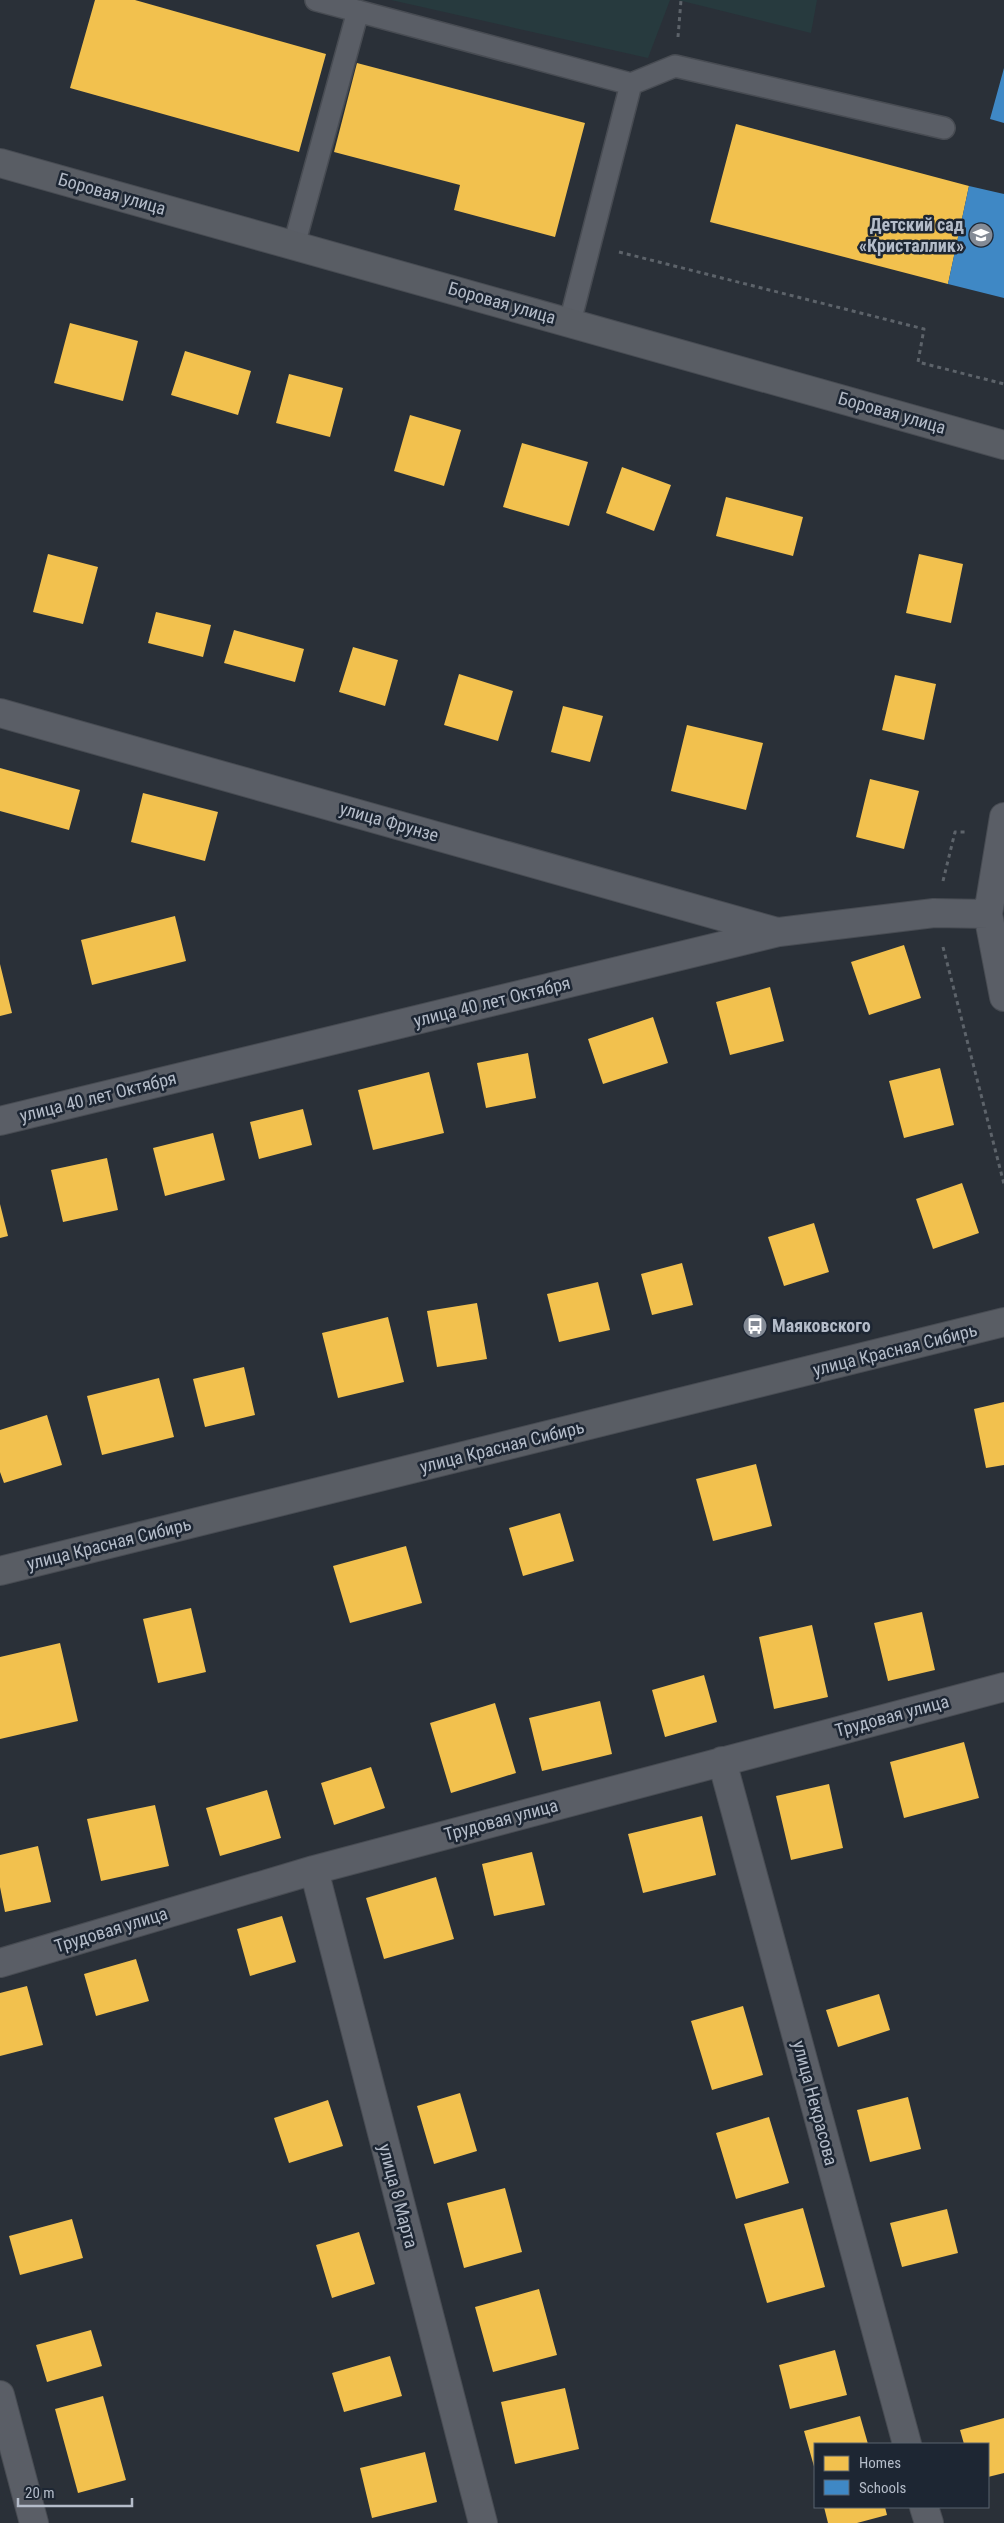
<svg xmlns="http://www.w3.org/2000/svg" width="1004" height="2523" viewBox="0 0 1004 2523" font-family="'Roboto Condensed',sans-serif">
  <rect width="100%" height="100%" fill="#2a3038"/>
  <path fill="#273a3e" d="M391 0H670L648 58Z
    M678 0H817L811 33Z"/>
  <path fill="#f2c14e" d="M95 0H135L326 54 299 152 70 88Z
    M357 63 585 123 555 237 454 210 460 185 334 152Z
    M736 124 969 186 948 284 710 222Z
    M70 323 138 341 123 401 54 383Z
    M185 351 251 371 238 415 171 395Z
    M289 374 343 388 330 437 276 423Z
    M410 415 461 430 444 486 394 471Z
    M522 443 588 462 569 526 503 507Z
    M622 467 671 485 654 531 606 513Z
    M726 497 803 517 793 556 716 536Z
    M48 554 98 567 83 624 33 612Z
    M919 554 963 564 951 623 906 613Z
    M156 612 211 625 203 657 148 643Z
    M234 630 304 649 295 682 224 663Z
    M353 647 398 660 385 706 339 692Z
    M459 674 513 691 498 741 444 725Z
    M895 675 936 684 924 740 882 730Z
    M563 706 603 716 590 762 551 752Z
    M687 725 763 743 746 810 671 791Z
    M0 768 80 790 69 830 0 811Z
    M870 779 919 791 904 849 856 837Z
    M143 793 218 812 205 861 131 842Z
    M175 916 186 961 92 985 81 940Z
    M904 945 921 998 869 1015 851 962Z
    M0 964 12 1013 0 1016Z
    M770 987 784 1041 730 1055 716 1002Z
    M653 1017 668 1063 603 1084 588 1039Z
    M528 1053 536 1098 486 1108 477 1063Z
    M940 1068 954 1125 904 1138 889 1081Z
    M429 1072 444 1133 373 1150 358 1090Z
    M303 1109 312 1145 259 1159 250 1122Z
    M213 1133 225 1180 165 1196 153 1148Z
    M107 1158 118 1210 63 1222 51 1170Z
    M962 1183 979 1233 933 1249 916 1199Z
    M0 1204 8 1236 0 1238Z
    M814 1223 829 1272 784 1286 768 1237Z
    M682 1263 693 1305 652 1315 641 1274Z
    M598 1282 610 1330 559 1342 547 1294Z
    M477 1303 487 1359 437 1367 427 1311Z
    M388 1317 404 1382 338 1398 322 1333Z
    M244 1367 255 1415 205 1427 193 1379Z
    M159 1378 174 1437 102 1455 87 1396Z
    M1004 1402V1465L986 1468 974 1409Z
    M47 1415 62 1465 4 1483 0 1472V1430Z
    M756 1464 772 1526 713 1541 696 1479Z
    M560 1513 574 1561 523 1576 509 1528Z
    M406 1546 422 1603 350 1623 333 1566Z
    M191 1608 206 1672 158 1683 143 1619Z
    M922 1612 935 1670 888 1681 874 1623Z
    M812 1625 828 1697 774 1709 759 1637Z
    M60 1643 78 1721 0 1739V1657Z
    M704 1675 717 1722 665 1737 652 1690Z
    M600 1701 612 1754 542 1771 529 1718Z
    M495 1703 516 1773 451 1793 430 1723Z
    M964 1742 979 1798 904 1818 890 1762Z
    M371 1767 385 1808 334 1825 321 1783Z
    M829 1784 843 1848 791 1860 776 1796Z
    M267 1790 281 1838 220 1856 206 1808Z
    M155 1805 169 1866 101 1881 87 1819Z
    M702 1816 716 1875 643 1893 628 1834Z
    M38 1846 51 1902 5 1912 0 1887V1855Z
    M532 1852 545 1905 494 1916 482 1864Z
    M436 1877 454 1939 384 1959 366 1898Z
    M282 1916 296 1962 250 1976 237 1929Z
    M136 1959 149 2001 96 2016 84 1974Z
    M27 1986 43 2045 0 2056V1993Z
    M879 1994 890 2030 838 2047 826 2010Z
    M743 2006 763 2075 712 2090 691 2021Z
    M460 2093 477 2151 434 2164 417 2106Z
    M908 2097 921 2149 870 2162 857 2110Z
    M328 2100 343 2146 289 2163 274 2118Z
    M769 2117 789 2183 736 2199 716 2133Z
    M505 2188 522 2252 464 2268 447 2203Z
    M803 2208 825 2287 767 2303 744 2224Z
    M947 2209 958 2253 902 2267 890 2223Z
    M72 2219 83 2258 20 2275 9 2236Z
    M359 2232 375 2284 332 2298 316 2245Z
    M539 2289 557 2355 493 2372 475 2307Z
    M91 2330 102 2366 47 2382 36 2345Z
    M835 2350 847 2395 790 2409 779 2365Z
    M390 2356 402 2396 344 2412 332 2373Z
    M565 2388 579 2449 515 2464 501 2402Z
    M103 2396 126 2480 78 2493 55 2409Z
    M860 2416 868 2444H815V2470L804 2431Z
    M1004 2418V2473L988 2477V2444H964L960 2430Z
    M425 2452 437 2502 372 2518 360 2468Z
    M824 2507H885L887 2515 857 2523H828Z"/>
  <path fill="#3f88c5" d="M1004 68V123L990 119Z
    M969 186 1004 194V298L948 284Z"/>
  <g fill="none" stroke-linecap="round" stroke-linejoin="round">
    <defs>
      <path id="lane" d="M316 0 631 84
        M294 245 358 11
        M570 322 631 84 675 66 944 128"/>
      <path id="street" d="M0 713 777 932
        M1004 817 988 914 1004 997
        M0 1121 779 932 934 913 988 914
        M722 1761 907 2444
        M314 1870 483 2523
        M0 1963 314 1870 1004 1687
        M0 2395 34 2523
        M924 2507 929 2523"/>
      <path id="secondary" d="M0 163 1004 445
        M0 1571 1004 1322"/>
    </defs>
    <use href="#lane" stroke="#484c53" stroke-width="24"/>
    <use href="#street" stroke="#484c53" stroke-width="30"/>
    <use href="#secondary" stroke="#484c53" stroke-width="30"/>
    <path stroke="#5d636a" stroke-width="3" stroke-dasharray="4 4" stroke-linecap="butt" d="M678 37 681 0
      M619 252 924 329 918 362 1004 384
      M943 881 955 832H967
      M943 947 1004 1184"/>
    <use href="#lane" stroke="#5a5e66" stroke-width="21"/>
    <use href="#street" stroke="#5a5e66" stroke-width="28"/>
    <use href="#secondary" stroke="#595d64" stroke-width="28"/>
  </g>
  <defs>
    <symbol id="school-disc" viewBox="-11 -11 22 22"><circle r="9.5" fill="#848b96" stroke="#1d2633"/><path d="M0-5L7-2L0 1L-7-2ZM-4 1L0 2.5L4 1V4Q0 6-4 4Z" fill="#fff"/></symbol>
    <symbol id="bus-disc" viewBox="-11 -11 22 22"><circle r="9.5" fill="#848b96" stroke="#1d2633"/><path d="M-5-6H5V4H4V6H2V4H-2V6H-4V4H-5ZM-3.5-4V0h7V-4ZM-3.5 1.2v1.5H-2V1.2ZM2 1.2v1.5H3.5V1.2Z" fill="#fff"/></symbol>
  </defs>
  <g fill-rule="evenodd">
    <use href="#school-disc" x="967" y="221" width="28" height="28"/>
    <use href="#bus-disc" x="741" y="1312" width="28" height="28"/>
  </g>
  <g text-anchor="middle" stroke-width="5" stroke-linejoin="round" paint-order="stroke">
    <g font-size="18" fill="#b4bcc9" stroke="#1d2633">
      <text transform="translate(112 194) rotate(16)" y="6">Боровая улица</text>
      <text transform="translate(502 303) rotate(16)" y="6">Боровая улица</text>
      <text transform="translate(892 413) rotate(16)" y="6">Боровая улица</text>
      <text transform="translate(389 822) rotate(16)" y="6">улица Фрунзе</text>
      <text transform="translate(492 1002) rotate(-14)" y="6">улица 40 лет Октября</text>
      <text transform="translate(98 1097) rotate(-14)" y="6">улица 40 лет Октября</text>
      <text transform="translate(895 1350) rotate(-14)" y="6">улица Красная Сибирь</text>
      <text transform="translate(502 1447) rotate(-14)" y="6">улица Красная Сибирь</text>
      <text transform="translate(109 1544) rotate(-14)" y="6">улица Красная Сибирь</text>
      <text transform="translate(892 1716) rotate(-15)" y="6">Трудовая улица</text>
      <text transform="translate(501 1820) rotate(-15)" y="6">Трудовая улица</text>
      <text transform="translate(111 1930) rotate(-17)" y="6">Трудовая улица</text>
      <text transform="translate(815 2103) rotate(75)" y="6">улица Некрасова</text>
      <text transform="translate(398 2196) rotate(75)" y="6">улица 8 Марта</text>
    </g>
    <g font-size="18" font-weight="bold" fill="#b4bcc9" stroke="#1d2633" text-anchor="end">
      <text x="964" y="231">Детский сад<tspan x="964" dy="21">«Кристаллик»</tspan></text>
      <text x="772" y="1332" text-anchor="start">Маяковского</text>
    </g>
  </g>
  <rect x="814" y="2443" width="175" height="65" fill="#1d2633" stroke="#59626f"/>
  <rect x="824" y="2456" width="25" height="15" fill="#f2c14e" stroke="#59626f"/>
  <text x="859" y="2468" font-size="15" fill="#b4bcc9">Homes</text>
  <rect x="824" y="2480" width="25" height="15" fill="#3f88c5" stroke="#59626f"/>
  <text x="859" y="2493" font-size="15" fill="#b4bcc9">Schools</text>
  <path d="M18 2498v8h114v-8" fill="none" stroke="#b4bcc9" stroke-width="2.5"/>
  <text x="25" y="2498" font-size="15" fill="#b4bcc9" stroke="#1d2633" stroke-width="4" paint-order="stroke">20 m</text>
</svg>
